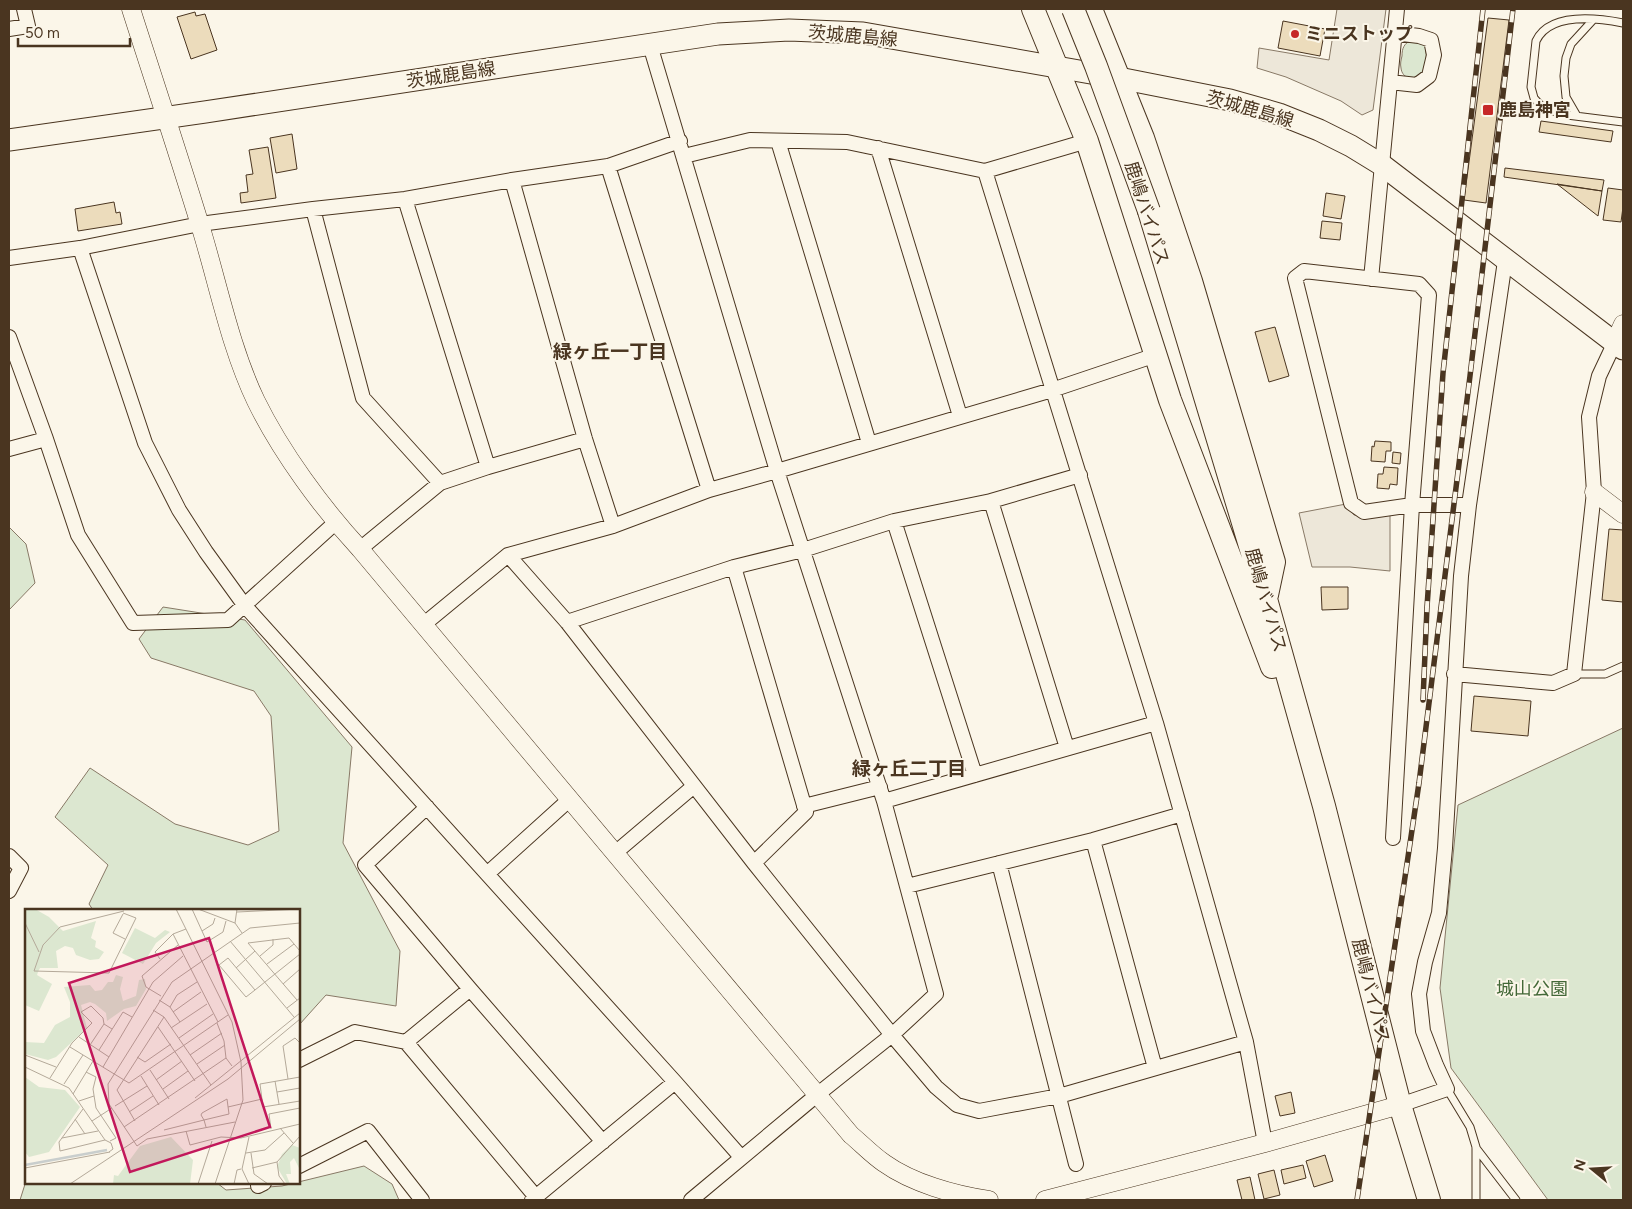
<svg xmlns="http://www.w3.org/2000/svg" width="1632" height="1209" viewBox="0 0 1632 1209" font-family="Figtree,'Noto Sans JP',sans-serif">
  <rect width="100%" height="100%" fill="#fbf6e9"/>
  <path fill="#dce7d0" stroke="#887966" d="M1411 40 1424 43C1427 51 1428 67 1422 74 1415 82 1402 79 1401 68 1400 64 1401 60 1402 56 1402 48 1404 44 1411 40Z
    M9 527 26 544 35 583 9 610Z
    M163 607 245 620 352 747 343 843 400 951 396 1006 326 995 299 1025V910H93L89 904 108 865 55 817 90 768 175 824 248 845 279 831 271 716 254 691 151 658 139 639Z
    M1623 728V1200H1548L1451 1068 1440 988 1458 805Z
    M364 1166 392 1184 399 1200H20L26 1181V1183H217L226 1190 282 1186Z"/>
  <path fill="#ede7d9" stroke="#887966" d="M1337 9H1386L1373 110 1362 115 1341 101 1286 77 1257 68 1259 48 1329 60Z
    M1346 504 1354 515H1390V571L1350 567H1312L1299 513Z"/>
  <path fill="#ecdcbc" stroke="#4a3520" d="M195 12 196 16 205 14 217 50 191 59 177 17Z
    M1488 18 1509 20 1486 203 1464 200Z
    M1283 21 1325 29 1320 56 1278 48Z
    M1541 121 1613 131 1611 142 1539 132Z
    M292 134 297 169 276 173 270 138Z
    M268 147 276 198 241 203 240 193 248 192 246 175 253 174 249 150Z
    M1505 168 1604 180 1602 191 1504 177Z
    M1557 184 1602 191 1598 216Z
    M1608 188 1623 190V207L1621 222 1603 220Z
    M1326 193 1345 196 1341 219 1323 216Z
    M114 202 116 213 120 212 122 224 78 231 75 209Z
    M1322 221 1342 223 1340 240 1320 238Z
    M1275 327 1289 376 1269 382 1255 332Z
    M1375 441 1391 442V451H1386L1385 462 1371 461 1372 446 1374 447Z
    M1393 452 1401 453 1400 464 1392 463Z
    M1384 467 1398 468 1397 485 1390 484 1389 489 1377 488 1378 474H1383Z
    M1609 529 1623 530V602L1602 600Z
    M1321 587H1348V609L1322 610Z
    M1474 696 1531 701 1528 736 1471 731Z
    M1291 1092 1295 1113 1280 1116 1275 1096Z
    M1325 1155 1333 1181 1314 1187 1306 1161Z
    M1303 1165 1306 1178 1284 1184 1281 1170Z
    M1274 1170 1280 1195 1264 1199 1258 1174Z
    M1250 1177 1255 1200H1242L1237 1180Z"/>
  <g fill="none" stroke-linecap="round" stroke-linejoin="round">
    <defs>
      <path id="service" d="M1623 23C1597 18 1550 12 1536 41L1531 87 1534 98 1543 108 1567 115 1623 122
        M1577 116 1566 97 1564 76 1566 58 1571 44 1593 20
        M1574 674H1605L1623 666
        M1447 1089 1470 1127 1476 1147V1200
        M1476 1148 1516 1200"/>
      <path id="minor" d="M9 29 28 26 24 9
        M650 45 777 471 884 801 936 994 892 1035 818 1094 691 1200
        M1390 82 1417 85 1429 76 1434 55 1431 40 1419 36 1394 33
        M778 141 869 443
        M1087 141 985 171 1156 723 1246 1042 1265 1143
        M878 148 960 416
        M684 156 750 140 847 142 985 171
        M608 166 709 490
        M512 180 585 439 613 526
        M405 199 488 467
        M313 209 363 398 440 483
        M80 248 145 443 179 510 206 552 245 606 675 1082 741 1157
        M9 258 80 248 200 224 313 209 405 199 512 180 608 166 680 141
        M1371 279 1397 9
        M9 337 46 439 78 535 133 623 228 620 335 523
        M9 449 46 439
        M991 501 1067 748
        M894 521 975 775
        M360 549 440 483 488 467 585 439
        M508 555 567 622 754 863 892 1035 936 1087 957 1105 979 1111 1059 1096 1246 1042
        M734 567 806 812 754 863
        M567 622 734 567 803 550 894 521 991 501 1080 475
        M423 625 508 555 613 526 709 490 777 471 1052 390 1156 355
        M1454 674 1553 683 1574 674 1594 492 1589 417 1599 376 1615 342
        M884 801 1156 723
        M804 806 880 787
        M427 807 365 865 470 989 603 1142
        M1393 838 1412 505 1429 295 1419 284 1304 271 1295 278 1351 503 1364 512 1412 505H1469
        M1093 840 1155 1068
        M615 853 694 786
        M9 856 21 868 9 891
        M999 863 1076 1164
        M487 874 570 799
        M907 886 1093 840 1182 814
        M406 1042 536 1197
        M299 1060 355 1032 406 1042 470 989
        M1400 1105 1447 1089 1436 1065 1423 1031 1419 994 1425 962 1439 913 1445 848 1461 576 1469 505 1505 261
        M299 1166 368 1131 422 1200
        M258 1183V1186L264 1183
        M532 1200 675 1082"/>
      <path id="tertiary" d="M131 9C154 81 178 153 200 225 218 283 230 347 256 401 281 452 322 508 360 549L851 1135C862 1144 872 1155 884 1163 912 1183 954 1195 989 1200
        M1615 342 1623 324
        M1594 492 1623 514
        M1045 1200 1265 1143 1400 1105"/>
      <path id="primary" d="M9 140 205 112 718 34 789 30 863 33 1119 78 1230 100 1279 114 1319 130 1351 146 1382 165 1623 349"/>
      <path id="trunk" d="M1033 9 1087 141 1170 400 1272 667
        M1091 9 1143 138 1191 281 1274 562 1267 595
        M1149 211 1266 599 1324 806 1400 1105 1429 1200"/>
    </defs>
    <use href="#service" stroke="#4a3520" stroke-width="9"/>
    <use href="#minor" stroke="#4a3520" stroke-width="16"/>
    <use href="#tertiary" stroke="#4a3520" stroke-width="19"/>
    <use href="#primary" stroke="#4a3520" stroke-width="23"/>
    <use href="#trunk" stroke="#4a3520" stroke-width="24"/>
    <use href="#service" stroke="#fbf6e9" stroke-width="7"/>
    <use href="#minor" stroke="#fbf6e9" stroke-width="14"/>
    <use href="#tertiary" stroke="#fbf6e9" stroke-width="18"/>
    <use href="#primary" stroke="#fbf6e9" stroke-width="21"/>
    <use href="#trunk" stroke="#fbf6e9" stroke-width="22"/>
    <defs>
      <path id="rail" d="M1423 700 1427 607 1443 373 1483 9
        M1357 1200 1419 783 1470 376 1513 9"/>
    </defs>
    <use href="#rail" stroke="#4a3520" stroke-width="5.5"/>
    <use href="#rail" stroke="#fbf6e9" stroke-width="4" stroke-dasharray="11" stroke-linecap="butt"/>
    <defs>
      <path id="trunk-bridge" d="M1073 9 1096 66 1149 211"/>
    </defs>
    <use href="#trunk-bridge" stroke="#4a3520" stroke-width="24" stroke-linecap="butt"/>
    <use href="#trunk-bridge" stroke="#fbf6e9" stroke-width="22"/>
  </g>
  <g fill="#c62828" stroke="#fbf6e9" stroke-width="2">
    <circle cx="1295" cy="34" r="5"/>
    <rect x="1482" y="104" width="12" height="12" rx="2.5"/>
  </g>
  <g text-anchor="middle" stroke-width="4" stroke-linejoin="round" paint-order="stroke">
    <g font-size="18" font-weight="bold" fill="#4a3520" stroke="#fbf6e9" text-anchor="start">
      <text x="1305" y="40">ミニストップ</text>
      <text x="1499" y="116">鹿島神宮</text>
    </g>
    <g font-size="18" fill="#4a3520" stroke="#fbf6e9">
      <text transform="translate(853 36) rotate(5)" y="6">茨城鹿島線</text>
      <text transform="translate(451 75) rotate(-9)" y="6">茨城鹿島線</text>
      <text transform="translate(1250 109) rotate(16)" y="6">茨城鹿島線</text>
      <text transform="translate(1147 213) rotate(72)" y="6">鹿嶋バイパス</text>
      <text transform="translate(1266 600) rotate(74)" y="6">鹿嶋バイパス</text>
      <text transform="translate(1371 991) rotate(76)" y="6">鹿嶋バイパス</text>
    </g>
    <g font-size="18" fill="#436837" stroke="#fbf6e9">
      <text x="1532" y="995">城山公園</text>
    </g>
    <g font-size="19" font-weight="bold" fill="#4a3520" stroke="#fbf6e9">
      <text x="610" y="358">緑ヶ丘一丁目</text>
      <text x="909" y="775">緑ヶ丘二丁目</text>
    </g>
  </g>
  <g transform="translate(25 909)">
    <rect width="275" height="275" fill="#fbf6e9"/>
    <path d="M0 0H10L24 8 38 22 71 12 66 29 71 32 70 38 79 43 74 50 65 51 51 46 48 39 40 37 31 42 33 59H15L13 63 12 66 27 75 14 102 0 96ZM110 19 130 29 140 21 145 23 131 34 118 55 97 44ZM91 66 98 68 95 80 98 92 111 87 114 71 120 70 121 80 111 97 99 100 82 112 81 104 70 95 65 93 56 96 62 119 31 148 23 151 0 145V133L19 134 30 116 45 108V93L39 78 65 76 70 82 77 81 83 73H88ZM0 168 14 178 40 181 55 198 24 243 4 248 0 243ZM146 228 168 251 165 275H88L89 266 93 267 115 237ZM267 236 275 239V261L269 249 265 253 266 265H261L265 275H262L252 258 257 245Z" fill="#dce7d0"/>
    <path fill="none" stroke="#c9cecd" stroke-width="2.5" d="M0 256 82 241"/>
    <path fill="none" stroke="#b4a999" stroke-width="1" d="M151 0 207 113 216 153 218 191 190 275M167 0 182 33 198 23 201 12M173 0 210 14M212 0 210 14 217 24M212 3 275 0M98 4 111 9 84 64 9 62 18 36 35 18 99 2M98 5 88 24 100 30M0 14 14 43M161 20 148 25 193 113M177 22 188 15 190 9M205 32 269 108M235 47 248 36V30M135 50 130 43 148 25M242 55 269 35M211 59 230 42M258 75 275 60M230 81 203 49 194 56 221 88 230 81 275 45M136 87 121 78 117 67 153 36M134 91 145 98 155 113M272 91 223 34 264 29 275 42M145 98 152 86 172 73M262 99 275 89M128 101 139 108 186 176M148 103 176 83M192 114 199 132 201 149M133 118 170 172M146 119 182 95M54 128 84 148M154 129 188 105M65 136 79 115M45 138 104 174 203 106M74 141 98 103 107 108M0 146 31 158M165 146 197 124M112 148 120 153 146 135M172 155 200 136M0 158 44 179 80 231 86 234 88 240 84 243M78 158 128 73 158 47M125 161 144 190M61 163 71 168 68 180 71 199 91 229 85 232M116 167 134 196M275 168 235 175 238 198 275 192M25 169 47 134 67 114 56 103 66 97 78 109 79 115 87 120M263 170 258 137 270 129 275 134M131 171 157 152M250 172 254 195M39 175 58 146M138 180 163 162M252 183 275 179M48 185 68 152M170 189 275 104M54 192 69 187M90 197 122 177M203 198 237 190M58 200 34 233 35 242 80 231M104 203 128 187M50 210 60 225M67 212 87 199M110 212 92 181 139 108M210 213 122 230 112 237 84 195 83 175 147 73 225 19 275 14M99 218 201 149 207 157M255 219 268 234M246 220 244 205 275 199M139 221 179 211 204 205 202 190 177 204 176 206 179 211 181 218M161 222 165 236 196 228 216 229 275 215M37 229 73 222M221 244 240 241 259 224M226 244 229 265 243 275M0 259 85 243M227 259 252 253M45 275 203 170 275 110M173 275 187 232M209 275 212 261 216 260M224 275 217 260 224 228M260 275 254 267 252 253 275 227"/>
    <path fill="#c2185b" fill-opacity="0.15" stroke="#c2185b" stroke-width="2.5" d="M184 29 245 218 105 263 44 74Z"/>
    <rect width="275" height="275" fill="none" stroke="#4a3520" stroke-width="2.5"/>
  </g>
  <rect width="1632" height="1209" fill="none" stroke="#4a3520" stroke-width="20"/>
  <g transform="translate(1592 1169) rotate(288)" stroke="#fbf6e9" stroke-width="4" paint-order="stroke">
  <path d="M0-4L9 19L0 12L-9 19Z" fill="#4a3520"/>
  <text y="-8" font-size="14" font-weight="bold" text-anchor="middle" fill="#4a3520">N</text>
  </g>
  <path d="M18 38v8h112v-8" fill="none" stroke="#4a3520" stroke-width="2.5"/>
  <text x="25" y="38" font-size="15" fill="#4a3520" stroke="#fbf6e9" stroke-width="4" paint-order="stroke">50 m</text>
</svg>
